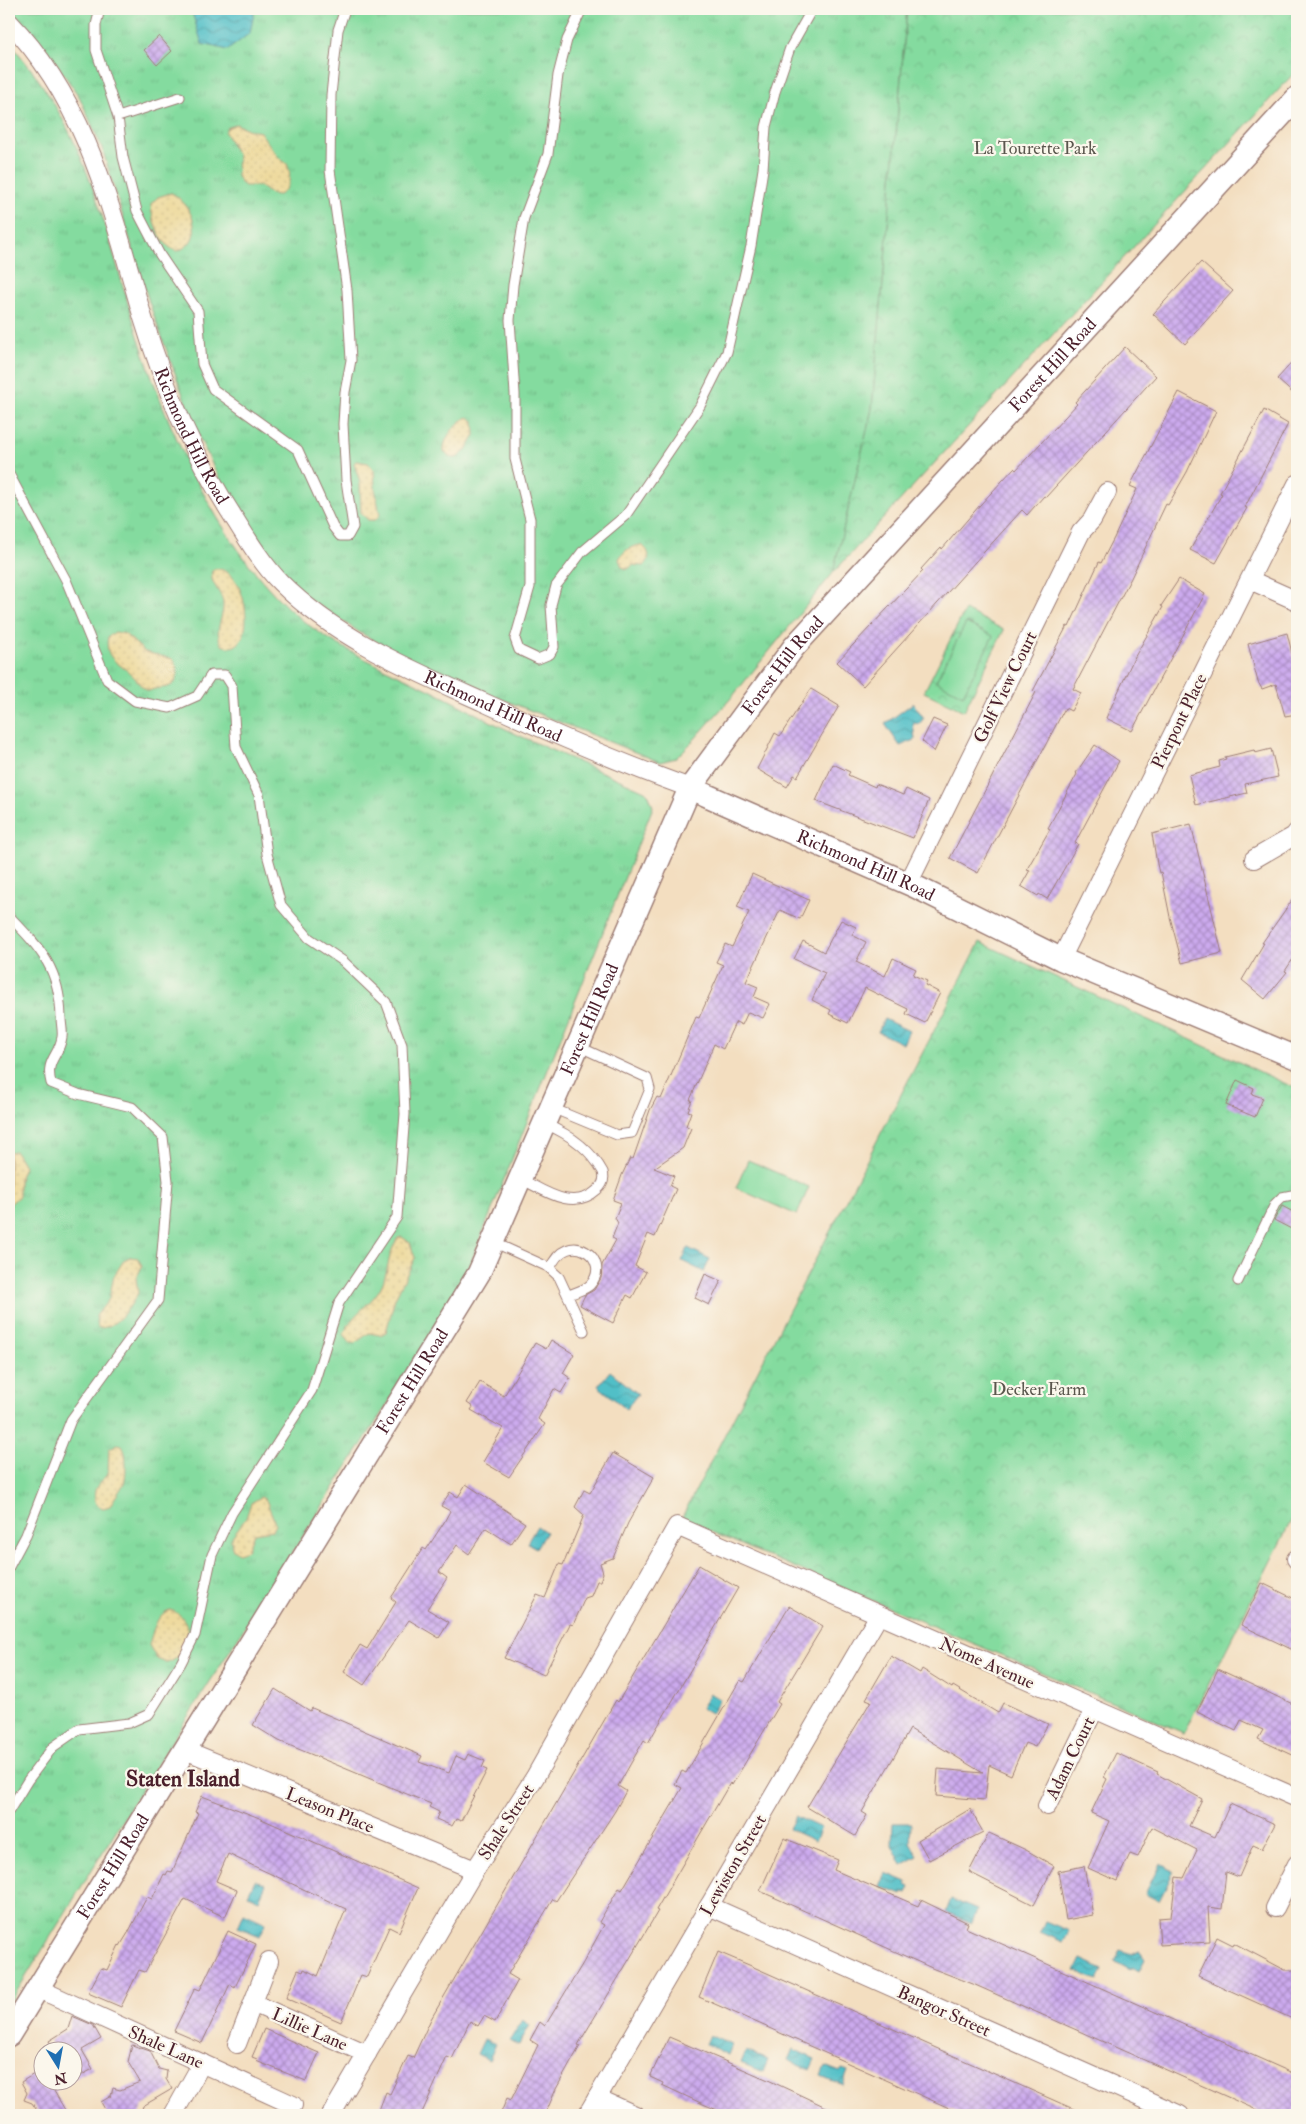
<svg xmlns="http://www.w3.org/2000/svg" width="1306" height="2124" viewBox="0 0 1306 2124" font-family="'IM FELL Double Pica',serif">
  <defs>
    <pattern id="grass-tufts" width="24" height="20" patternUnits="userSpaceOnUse" patternTransform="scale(1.25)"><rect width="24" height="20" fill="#84db9f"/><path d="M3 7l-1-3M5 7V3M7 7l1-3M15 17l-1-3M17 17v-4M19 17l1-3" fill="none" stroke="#74bc89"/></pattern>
    <pattern id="sand-dots" width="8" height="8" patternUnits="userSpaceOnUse" patternTransform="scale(1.25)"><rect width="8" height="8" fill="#eeda9e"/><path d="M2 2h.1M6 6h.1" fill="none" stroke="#cebb88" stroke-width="1.8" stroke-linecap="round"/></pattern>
    <pattern id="park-crowns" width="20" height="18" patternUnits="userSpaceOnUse" patternTransform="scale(1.25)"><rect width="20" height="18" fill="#84db9f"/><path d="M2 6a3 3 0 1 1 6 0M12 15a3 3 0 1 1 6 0" fill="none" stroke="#74bc89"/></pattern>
    <pattern id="water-waves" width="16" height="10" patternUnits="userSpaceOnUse" patternTransform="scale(1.25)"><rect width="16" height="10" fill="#51bfc7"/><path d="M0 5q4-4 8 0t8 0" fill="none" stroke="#459ba2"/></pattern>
    <pattern id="building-cross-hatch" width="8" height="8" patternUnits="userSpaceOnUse" patternTransform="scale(1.25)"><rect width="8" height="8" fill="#cae"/><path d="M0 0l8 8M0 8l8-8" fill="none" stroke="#a88ac1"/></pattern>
  </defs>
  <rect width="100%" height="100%" fill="#fbf7ec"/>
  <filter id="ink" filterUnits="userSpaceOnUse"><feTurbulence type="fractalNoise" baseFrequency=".02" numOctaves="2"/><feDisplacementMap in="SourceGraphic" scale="10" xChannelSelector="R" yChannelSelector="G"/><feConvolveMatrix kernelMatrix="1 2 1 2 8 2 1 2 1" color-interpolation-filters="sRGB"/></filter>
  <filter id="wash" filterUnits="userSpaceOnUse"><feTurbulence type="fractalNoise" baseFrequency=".0096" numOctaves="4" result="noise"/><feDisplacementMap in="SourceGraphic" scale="20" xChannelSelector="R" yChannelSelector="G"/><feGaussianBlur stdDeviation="1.12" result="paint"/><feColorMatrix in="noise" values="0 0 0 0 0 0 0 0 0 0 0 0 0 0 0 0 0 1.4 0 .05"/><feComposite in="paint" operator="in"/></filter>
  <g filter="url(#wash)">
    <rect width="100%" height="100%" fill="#f3dec0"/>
    <path fill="url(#grass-tufts)" stroke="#677d65" d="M9 9H907L872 409 833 573 732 697 691 743 676 758 660 762 454 680 403 656 359 632 303 595 284 573 250 529 224 488 197 433 150 305 102 148 80 98 48 51Z
      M9 42C90 135 102 223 138 336 167 428 216 540 288 608 329 646 383 667 432 691 460 705 488 721 516 734 559 754 602 772 645 791L649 795 653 807 469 1267 438 1325 149 1777 9 2004Z"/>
    <path fill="url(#sand-dots)" stroke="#9c7c64" d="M236 124 250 130 260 132 279 158 287 164C292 175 290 188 279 195L271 194 259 186H245L240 182 237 176 238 156 225 132 227 128Z
      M171 193C193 204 207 241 177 251 161 247 151 218 151 204L158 197Z
      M468 417 474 421 475 435C469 446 456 470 444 451 443 438 457 422 468 417Z
      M356 461 368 463 374 470 375 489 380 515 375 520H368L361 513 360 482 354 463Z
      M641 545C650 550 651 559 644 566L633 565 628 569 622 567 619 559C624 550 632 546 641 545Z
      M215 569C250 566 259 661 222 645 213 630 224 619 223 603 222 591 209 584 212 571Z
      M115 632 125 634 145 652 173 659C178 666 180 682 170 686 163 689 157 687 149 691 140 688 139 681 132 675 119 662 104 660 108 637Z
      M15 1151 24 1166 19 1180V1196L9 1205V1152Z
      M402 1237 410 1243 415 1258 395 1298 386 1332 380 1335 369 1333 355 1343H350L344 1334C351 1314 370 1306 380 1289 389 1273 387 1254 398 1238Z
      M130 1257 138 1258 142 1266 136 1279 138 1293C130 1307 116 1329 98 1328L96 1316 109 1299 114 1276 124 1260Z
      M118 1444 122 1445C127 1451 127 1479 123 1485 119 1492 114 1498 110 1506L103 1508 96 1504C92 1488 97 1485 108 1475L109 1449Z
      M261 1497 266 1500 276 1525 273 1530 254 1533 247 1550 238 1553 232 1548 231 1538 246 1518 251 1503Z
      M170 1610C197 1618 191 1656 167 1663L157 1659 149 1645C153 1632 156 1614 170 1610Z"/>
    <path fill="url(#park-crowns)" stroke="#677d65" d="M907 9H1297V70L833 573 872 409Z
      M965 610 1004 630 964 711 924 692Z
      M980 942 1297 1089V1509L1184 1733 681 1519Z"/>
    <path fill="#84db9f" stroke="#677d65" d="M966 623 993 636 963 695 936 681Z
      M748 1160 809 1187 797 1215 736 1188Z"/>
    <path fill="url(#water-waves)" stroke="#4e6f79" d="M191 9H255L250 33 228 50 202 44Z
      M913 703 924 718 919 724 913 723 915 740 900 746 885 724Z
      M884 1019 909 1031 903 1044 878 1032Z
      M688 1248 710 1259 704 1272 682 1261Z
      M610 1371 638 1394 626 1409 598 1386Z
      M537 1526 546 1532 536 1548 527 1543Z
      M710 1693 720 1699 711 1714 701 1708Z
      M795 1816 821 1828 815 1841 789 1829Z
      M893 1823H911L910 1842 918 1856 902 1865 892 1845Z
      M1160 1864 1174 1871 1159 1901 1145 1894Z
      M886 1873 907 1882 906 1885 910 1887 907 1893 903 1892 902 1895 880 1886Z
      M255 1880 266 1884 259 1900 248 1895Z
      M951 1899 977 1910 972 1923 946 1912Z
      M244 1913 266 1923 260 1936 238 1927Z
      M1045 1921 1069 1931 1063 1942 1040 1932Z
      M1120 1950 1132 1954 1140 1952 1145 1959 1139 1971 1132 1967 1130 1970 1114 1961Z
      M1081 1959 1103 1969 1098 1980 1075 1971Z
      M522 2020 530 2025 519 2045 510 2040Z
      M710 2035 732 2045 728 2055 706 2044Z
      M484 2039 496 2044 489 2060 477 2054Z
      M793 2049 815 2059 810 2070 788 2060Z
      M746 2051 768 2060 763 2072 741 2063Z
      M825 2066 840 2072 842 2069 848 2071 843 2085 821 2076Z"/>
    <g id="blocks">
      <path fill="url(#building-cross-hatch)" d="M159 36 172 51 157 65 144 50Z
        M1201 262 1233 291 1185 344 1153 314Z
        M1125 347 1156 376 1046 497 1044 496 1027 515 1022 510 863 686 837 662 923 571 921 569 941 547 942 549 980 505 1014 468 1016 470 1077 404 1075 402Z
        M1297 357V397L1277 379Z
        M1179 392 1216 411 1187 472 1168 505 1166 504 1131 578 1073 689 1081 693 1071 711 1065 708 978 873 950 858 1036 692 1033 691 1067 626 1069 627 1099 562 1101 563 1114 538 1137 489 1130 486Z
        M1264 410 1288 424 1245 507 1247 508 1216 563 1190 550 1222 494 1220 493Z
        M1179 579 1205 594 1132 731 1106 718 1133 660 1163 607 1161 606Z
        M1287 633 1297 673V714L1285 716 1276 684 1262 689 1258 682 1248 644Z
        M811 689 839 706 797 777 794 775 787 787 757 769 775 733 780 736Z
        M933 719 947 725 934 752 922 741Z
        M1095 745 1119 761 1075 843 1078 844 1047 899 1039 894 1038 896 1021 886 1030 870 1027 869 1050 829 1048 828 1077 774 1076 773Z
        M1271 749 1278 777 1245 784 1247 793 1196 805 1189 775 1220 767 1219 761 1226 759 1225 757 1254 750 1255 753Z
        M833 764 850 772 848 775 875 787 876 784 903 795 906 789 929 800 913 838 816 801Z
        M1191 824 1222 953 1182 963 1170 917 1161 872 1159 873 1157 864 1152 834Z
        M752 874 809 900 800 919 780 910 746 982 758 987 754 997 770 1004 763 1018 748 1012 742 1025 736 1022 734 1025 723 1049 714 1044 690 1100H692L688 1111 691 1112 686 1126 691 1128 683 1148 654 1168 674 1176 670 1186 676 1189 655 1237 648 1234 635 1266 646 1272 632 1298 627 1295 613 1323 580 1305 585 1295 594 1290 601 1278 602 1265 616 1240 612 1238 618 1223 615 1218 621 1203 613 1200 622 1175 630 1158 633 1159 650 1110 657 1097 661 1099 696 1017 699 1018 723 965 716 962 725 944 732 947 749 912 737 907Z
        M1297 893V953L1285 971 1287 972 1265 999 1242 980 1264 943H1262Z
        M841 920 856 927 852 935 866 942 856 962 885 976 893 958 916 969 913 975 927 981 925 985 940 993 925 1023 906 1014 908 1009 865 988 848 1023 829 1014 831 1010 812 1000 825 973 794 959 803 941 824 952Z
        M1237 1080 1254 1088 1252 1094 1263 1098 1255 1117 1226 1105Z
        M1282 1206 1297 1214V1232L1274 1220Z
        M705 1274 721 1281 709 1305 695 1298Z
        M551 1340 574 1354 563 1373 570 1378 561 1393 554 1389 538 1419 545 1424 509 1477 483 1462 503 1428 471 1410 473 1407 467 1403 480 1382 504 1396 535 1343 546 1349Z
        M613 1453 654 1477 628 1523 613 1558 600 1563 603 1573 600 1581H597L591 1596 585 1598 573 1625 570 1624 544 1675 504 1658 537 1595 545 1598 559 1564 563 1565 584 1515 575 1507 584 1490 590 1493Z
        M466 1484 525 1523 511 1544 486 1528 469 1554 457 1545 439 1572 447 1578 427 1609 449 1622 439 1638 409 1620 364 1685 344 1672 360 1645 367 1649 396 1602 391 1598 423 1548 426 1550 443 1524 450 1511 441 1506 450 1492 458 1497Z
        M699 1565 738 1588 648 1743 644 1740 618 1786 626 1791 615 1811 556 1901 553 1899 508 1974 518 1980 495 2022 484 2016 478 2026 470 2021 452 2059 447 2057 421 2115H377L386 2092 390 2094 408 2056 413 2058 431 2019 616 1700 618 1702Z
        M1262 1583 1297 1600V1642L1293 1650 1241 1625Z
        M789 1606 823 1626 777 1702 780 1704 732 1785 730 1783 656 1910 658 1911 648 1928 578 2045 580 2046 556 2089 545 2115H500L507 2098 511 2100 538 2045 530 2040 540 2022 545 2026 583 1963 604 1925 599 1922 619 1888 622 1890 682 1788 675 1784 682 1771 686 1773 740 1680 744 1682Z
        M891 1656 920 1673 922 1669 952 1688 953 1686 998 1713 1003 1703 1048 1724 1035 1747 1025 1743 1011 1775 989 1765 985 1800 936 1796 938 1769 983 1773 910 1729 862 1812 867 1815 855 1836 807 1807 871 1701 866 1699Z
        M1218 1669 1297 1706V1757L1258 1739 1263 1730 1241 1720 1236 1731 1197 1712Z
        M275 1689 310 1711 312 1708 422 1756 419 1762 449 1773 456 1756 465 1760 468 1754 485 1761 482 1768 487 1770 461 1821 456 1819 452 1826 436 1819 439 1812 429 1807 431 1804 279 1741 253 1725Z
        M1116 1753 1158 1772 1157 1774 1202 1799 1189 1826 1215 1837 1230 1804 1275 1824 1262 1849 1253 1845 1239 1877 1226 1872 1222 1909 1208 1907 1210 1942 1160 1945 1158 1918 1171 1917 1176 1877 1184 1878 1197 1850 1152 1827 1138 1857 1130 1854 1117 1881 1088 1868 1109 1821 1091 1813 1107 1779 1104 1777Z
        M202 1796 257 1817 418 1888 399 1932 389 1927 367 1977 361 1975 341 2022 286 1998 298 1970 303 1972 304 1969 318 1976 346 1909 228 1854 216 1881 237 1890 225 1917 185 1899 145 1972 139 1970 121 2007 88 1993 101 1968 107 1970 119 1945 120 1946 128 1933 147 1897 152 1899 164 1874 166 1875 168 1871 172 1872 198 1813 195 1812Z
        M970 1809 983 1832 929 1860 918 1840Z
        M989 1833 1026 1850 1054 1866 1034 1905 969 1872Z
        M784 1838 838 1860 834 1870 918 1906 921 1900 968 1923 966 1928 1297 2075V2115H1268L973 1984 934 1969 760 1891Z
        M1084 1866 1093 1915 1066 1920 1058 1871Z
        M228 1931 256 1944 235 1987 230 1984 202 2043 174 2031 195 1988 200 1990Z
        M1217 1937 1233 1945 1234 1943 1285 1970H1297V2021L1198 1976Z
        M718 1952 749 1965 1087 2115H965L956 2111 699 1997Z
        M72 2016 93 2025 101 2039 82 2050 93 2069 72 2080V2052H55L49 2041 68 2029Z
        M264 2029 319 2053 306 2081 256 2061 257 2059 252 2057Z
        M669 2037 766 2079 843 2115H729L703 2104 662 2085 663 2083 650 2077Z
        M132 2045 150 2051 159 2069 167 2071 166 2079 172 2089 143 2106 140 2115H108L101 2102 111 2096 113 2088 120 2090 140 2082 128 2062Z
        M42 2069V2082H71L54 2091 68 2115H40L32 2103 24 2100 27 2093 21 2082Z"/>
    </g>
  </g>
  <g filter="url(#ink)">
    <use href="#blocks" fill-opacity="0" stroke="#9e7e76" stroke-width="1"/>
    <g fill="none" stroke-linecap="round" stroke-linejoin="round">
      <defs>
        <path id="service" d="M100 9 96 25V50L118 117 123 157 137 211 160 255 198 311 202 364 213 389 298 450 333 527 340 536H348L353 527 346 480 343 424 345 392 351 360 347 290 330 170 331 95 338 30 345 9
          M582 9 567 40 558 75 548 154 524 218 513 285 510 320 515 394V459L530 519V587L515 639 519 650 538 659 550 654 554 647 551 605 556 586 582 552 626 515 700 406 727 352 751 246 763 169 766 127 775 92 790 48 812 9
          M118 117 180 97
          M9 474 66 580 107 680 135 701 170 708 197 696 211 675H225L232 686 236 747 259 795 267 854 281 905 309 938 343 961 386 1002 402 1045 405 1114 397 1217 339 1303 312 1390 232 1513 212 1555 195 1635 181 1663 149 1714 129 1723 79 1729 53 1747 28 1780 9 1811
          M9 916C41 949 60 969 61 1018 61 1024 63 1031 62 1037 59 1057 45 1059 51 1083L78 1094 132 1107 163 1137 168 1181 158 1300 71 1420 26 1535 9 1567
          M552 1108 617 1135 632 1133 650 1089 647 1078 578 1046
          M521 1179C545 1191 573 1212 597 1190 603 1185 605 1179 603 1172 590 1148 569 1134 545 1124
          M493 1242 548 1267 559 1277 584 1331
          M550 1269C567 1226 614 1259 590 1285 585 1290 575 1292 569 1295
          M1238 1281 1275 1204 1282 1197 1297 1194"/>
        <g id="minor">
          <path id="s1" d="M9 22C88 103 112 213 143 318 165 391 195 458 236 521 249 542 264 566 281 583 337 639 412 670 483 702 551 733 620 763 690 788"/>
          <path d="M1250 580 1297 601"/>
          <path d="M1254 859 1294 836 1297 832"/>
          <path d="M908 884 1081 532 1092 520 1107 492"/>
          <path d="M1061 959 1297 484"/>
          <path d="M1296 1559 1297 1560"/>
          <path d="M185 1750 475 1870"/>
          <path d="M1047 1806 1094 1710"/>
          <path d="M709 1906 1180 2115"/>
          <path d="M1275 1908 1297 1864"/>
          <path d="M39 1989 293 2105"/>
          <path d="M253 2003 367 2054"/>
          <path d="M237 2044 269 1961"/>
          <path d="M597 2098 635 2115"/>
          <path d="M173 2115 202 2063"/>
          <path d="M331 2115 475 1870 535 1777 677 1526 1297 1798"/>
          <path d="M587 2115 879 1615"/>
        </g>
        <g id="tertiary">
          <path id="s2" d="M690 788 914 886 1061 959 1297 1058"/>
          <path id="s3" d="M9 2035 479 1273 690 788 794 647 1297 98"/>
        </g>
      </defs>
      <use href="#service" stroke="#9e7e76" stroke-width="11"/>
      <use href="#minor" stroke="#9e7e76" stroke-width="20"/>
      <use href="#tertiary" stroke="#9e7e76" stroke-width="25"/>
      <use href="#service" stroke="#fff" stroke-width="9"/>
      <use href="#minor" stroke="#fff" stroke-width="18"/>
      <use href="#tertiary" stroke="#fff" stroke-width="22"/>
    </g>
  </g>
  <g text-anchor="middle" stroke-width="4.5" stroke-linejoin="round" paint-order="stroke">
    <g font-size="18" fill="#5b574e" stroke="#fbf7ec">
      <text x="1035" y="154">La Tourette Park</text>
      <text x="1039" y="1395">Decker Farm</text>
    </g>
    <g font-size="18" fill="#4a1f2b" stroke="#fbf7ec">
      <text dy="6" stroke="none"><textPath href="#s3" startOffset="1982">Forest Hill Road</textPath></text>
      <text dy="6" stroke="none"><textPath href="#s1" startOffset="456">Richmond Hill Road</textPath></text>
      <text dy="6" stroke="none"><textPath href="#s3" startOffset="1578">Forest Hill Road</textPath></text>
      <text transform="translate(1005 687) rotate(-64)" y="6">Golf View Court</text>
      <text dy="6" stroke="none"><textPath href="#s1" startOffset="876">Richmond Hill Road</textPath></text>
      <text transform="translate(1179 721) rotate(-64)" y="6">Pierpont Place</text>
      <text dy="6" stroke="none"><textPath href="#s2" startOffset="192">Richmond Hill Road</textPath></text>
      <text dy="6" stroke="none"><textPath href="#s3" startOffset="1172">Forest Hill Road</textPath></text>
      <text dy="6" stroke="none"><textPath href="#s3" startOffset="768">Forest Hill Road</textPath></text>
      <text transform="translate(987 1663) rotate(24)" y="6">Nome Avenue</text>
      <text transform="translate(1070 1758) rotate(-64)" y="6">Adam Court</text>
      <text transform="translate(330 1810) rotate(22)" y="6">Leason Place</text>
      <text transform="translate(506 1822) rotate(-57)" y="6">Shale Street</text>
      <text transform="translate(733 1865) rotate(-60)" y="6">Lewiston Street</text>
      <text dy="6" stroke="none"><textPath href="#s3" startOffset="198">Forest Hill Road</textPath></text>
      <text transform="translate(944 2011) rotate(24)" y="6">Bangor Street</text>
      <text transform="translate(310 2029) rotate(24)" y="6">Lillie Lane</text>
      <text transform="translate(166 2047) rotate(24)" y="6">Shale Lane</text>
    </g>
    <g font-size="22" font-weight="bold" fill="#4a1f2b" stroke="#fbf7ec">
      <text x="183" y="1786">Staten Island</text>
    </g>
  </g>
  <rect width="1306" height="2124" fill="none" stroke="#fbf7ec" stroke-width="30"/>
  <g transform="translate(58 2066) rotate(169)"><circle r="24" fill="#fbf7ec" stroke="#b4a19f"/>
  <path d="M0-4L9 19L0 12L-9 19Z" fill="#1f6fb2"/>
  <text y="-8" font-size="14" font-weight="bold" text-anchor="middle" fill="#4a1f2b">N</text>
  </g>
</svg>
